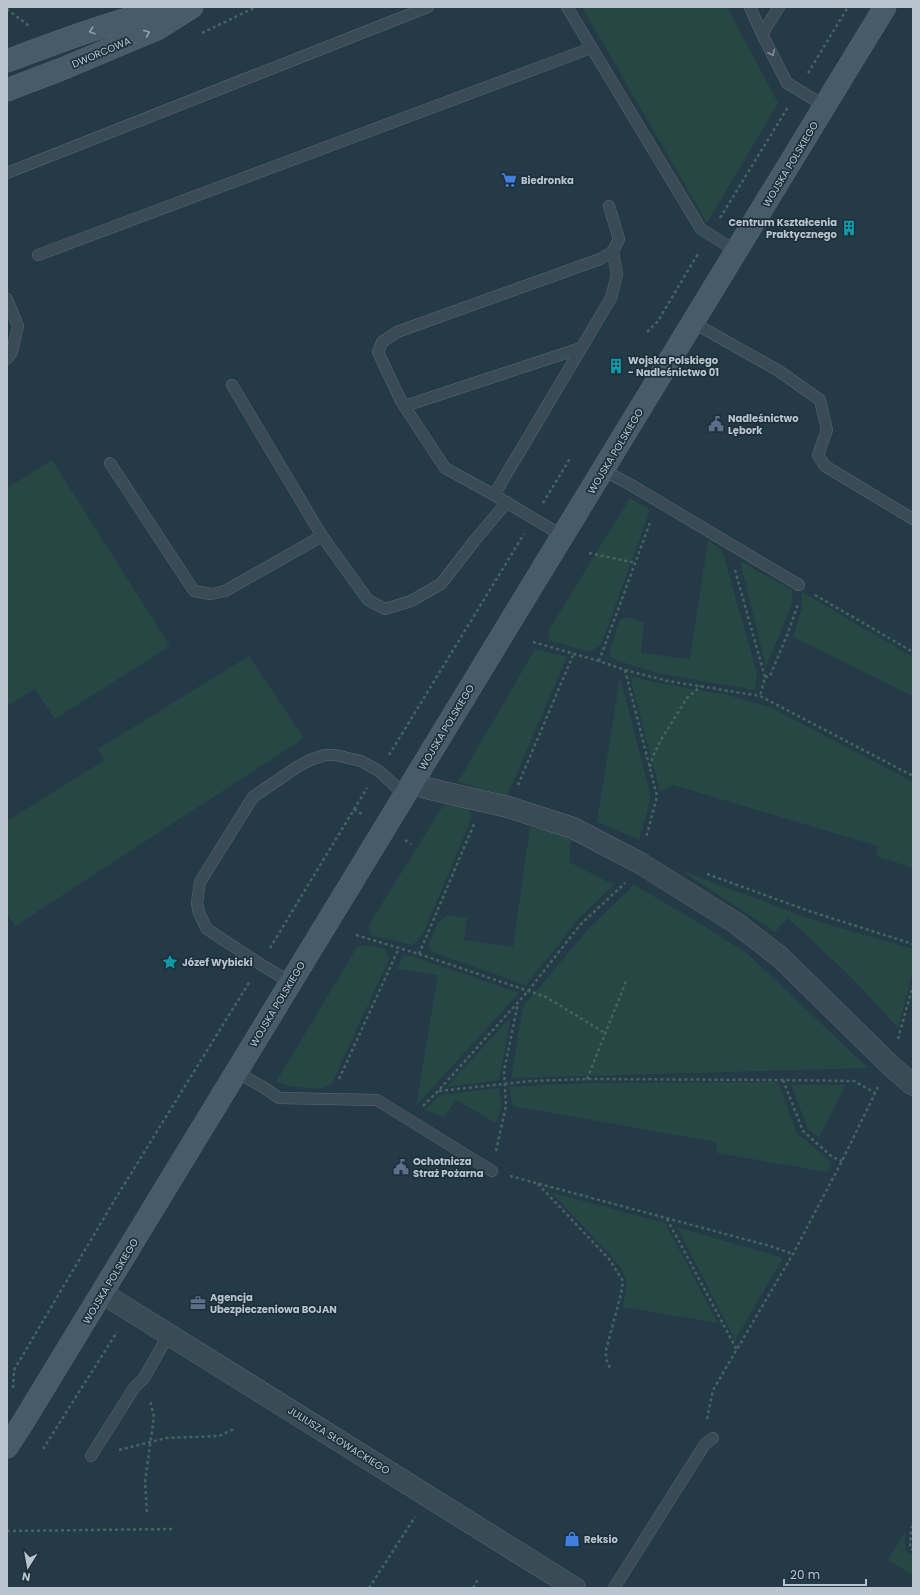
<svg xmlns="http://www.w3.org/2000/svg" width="920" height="1595" viewBox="0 0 920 1595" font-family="Poppins,sans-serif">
  <rect width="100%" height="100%" fill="#253a47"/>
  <path fill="#274745" d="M582 7H724L728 9 778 103 707 223Z
    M52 460 170 646 55 719 35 689 7 706V488Z
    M630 498 650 510 601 645 590 652 548 640 550 628Z
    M708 540 722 550 757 673 755 690 657 673 612 659 609 651 620 620 629 617 644 622 641 653 690 659Z
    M740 561 792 590V604L766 667Z
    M802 592 913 657V696L793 637 802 607Z
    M535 649 567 657 507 796 458 782Z
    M249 656 304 738 15 926 7 914V821L105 760 98 749Z
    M630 676 658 683 728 695 772 708 913 782V868L876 856 878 846 673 785 660 792Z
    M620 677 651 797 639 840 597 822Z
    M445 803 456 804 469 809 472 817 423 934 413 945 371 935 369 927 373 918Z
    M530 827 572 836 569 862 614 885 581 916 526 985 432 952 429 944 438 922 448 915 467 918 464 940 513 947Z
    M680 870 813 920 913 949V971L898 1028 854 980 788 918 775 932Z
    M634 885 706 927 749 955 868 1068 511 1078 523 1007 590 927Z
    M368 945 385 949 389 959 332 1083 320 1089 289 1086 276 1082 357 947Z
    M404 956H411L519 993 416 1106 438 975 396 969Z
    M511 1017 499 1080 446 1087Z
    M778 1082 797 1133 831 1162 827 1172 717 1153 716 1142 513 1106 509 1087 587 1083Z
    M791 1085H845L819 1137 808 1129Z
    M499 1088 502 1106 496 1123 456 1100 444 1117 425 1110 440 1095Z
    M552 1193 665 1223 718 1323 623 1307 627 1281 621 1268 611 1256Z
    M677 1227 783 1258 735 1340Z
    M905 1532V1550L913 1556V1575L888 1560Z"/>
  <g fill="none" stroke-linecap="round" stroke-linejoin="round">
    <defs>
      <path id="lane" d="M567 7 701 229 736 251
        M750 7 762 34
        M779 7 762 34 787 83 825 106
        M7 173 428 7
        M38 255 591 48
        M7 299 18 326 12 352 7 359
        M692 322 779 371 820 400 827 430 818 455 825 466 913 519
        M232 385 322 536
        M405 406 581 348
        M110 463 194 591 211 594 225 591 322 536 368 600 385 609 411 601 441 584 475 540 507 502
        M603 470 631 485 799 585
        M494 495 611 298 617 275 613 251
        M563 536 494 495 445 468 401 401 378 352 382 342 397 332 600 259 613 251 619 239 609 206
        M290 982 260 964 207 929 199 913 197 903 200 882 253 797 297 767 310 760 325 755H335L361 761 379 771 405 795
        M236 1072 263 1087 279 1098 377 1100 492 1171
        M91 1456 134 1388 144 1378 169 1334
        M614 1588 705 1444 713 1438"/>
      <path id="street" d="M413 781 426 788 508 807 573 828 640 863 736 923 780 957 891 1066 913 1085
        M102 1293 575 1588"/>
      <path id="secondary" d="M7 61C60 41 114 21 170 7
        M7 90 62 69 157 29 192 7
        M7 1447 22 1424C309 952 597 479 885 7"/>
    </defs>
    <use href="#lane" stroke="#586873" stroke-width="12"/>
    <use href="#street" stroke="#586873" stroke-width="22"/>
    <use href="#secondary" stroke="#586873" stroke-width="23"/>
    <path stroke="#466360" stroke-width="2.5" stroke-dasharray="3 3" stroke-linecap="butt" d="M7 9 29 26
      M202 33 256 7
      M808 73 848 7
      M720 218 788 107
      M647 332 658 321 699 252
      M543 503 571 457
      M589 553 636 563
      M735 570 765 677 760 696
      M815 595 913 652
      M533 642 599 661 625 670 668 681 760 696 913 776
      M599 661 651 520
      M625 670 657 796 646 838
      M765 677 770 676 788 633 798 604
      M389 755 524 534
      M650 767 653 756 662 738 687 698 701 686
      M518 785 574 653
      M354 809 363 815
      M405 840 411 844
      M707 874 809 911 913 944
      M356 935 419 954 546 997 605 1033
      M270 948 367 788
      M419 954 474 824
      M898 1039 913 985
      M339 1079 399 948
      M587 1079 627 979
      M783 1080 803 1131 832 1157 842 1161
      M439 1091 531 1081 587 1079 783 1080 854 1081 875 1093
      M423 1106 438 1091 529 990 580 925 625 883
      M496 1151 506 1106 504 1071 518 1003
      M510 1176 770 1246 793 1254
      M538 1184 609 1259 623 1281 621 1294 606 1350V1359L610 1368
      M667 1219 737 1350
      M13 1388 14 1370 114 1201 250 981
      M707 1419 713 1390 793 1254 842 1161 878 1087
      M43 1449 117 1332
      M119 1450 166 1438 219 1436 234 1429
      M147 1512 145 1482 154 1417 150 1400
      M913 1526 911 1529 910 1548 913 1550
      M7 1531 172 1529
      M369 1588 415 1517
      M473 1588 478 1579"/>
    <use href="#lane" stroke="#3a4b56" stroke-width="11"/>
    <use href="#street" stroke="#3a4b56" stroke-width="21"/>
    <use href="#secondary" stroke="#475b69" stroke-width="22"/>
  </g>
  <defs><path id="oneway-chevron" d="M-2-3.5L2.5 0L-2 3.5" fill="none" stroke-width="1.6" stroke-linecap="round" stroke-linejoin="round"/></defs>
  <g stroke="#90a0ab">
    <use href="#oneway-chevron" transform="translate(92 31) rotate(162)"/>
    <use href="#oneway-chevron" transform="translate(147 33) rotate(-23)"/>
  </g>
  <use stroke="#7f8e99" href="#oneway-chevron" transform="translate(772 53) rotate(63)"/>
  <defs>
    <symbol id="supermarket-bare" viewBox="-9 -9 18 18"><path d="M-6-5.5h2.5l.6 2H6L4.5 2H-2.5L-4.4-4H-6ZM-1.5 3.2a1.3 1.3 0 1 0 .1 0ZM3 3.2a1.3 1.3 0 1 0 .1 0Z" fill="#3f7fe0" stroke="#1e303b" stroke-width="2.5" paint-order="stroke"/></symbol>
    <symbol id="building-bare" viewBox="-9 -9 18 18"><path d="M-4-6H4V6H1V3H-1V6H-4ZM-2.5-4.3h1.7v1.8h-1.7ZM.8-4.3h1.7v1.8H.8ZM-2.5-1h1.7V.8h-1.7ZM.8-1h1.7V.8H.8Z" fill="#0f9aa8" stroke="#1e303b" stroke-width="2.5" paint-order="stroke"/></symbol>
    <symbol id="civic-bare" viewBox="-9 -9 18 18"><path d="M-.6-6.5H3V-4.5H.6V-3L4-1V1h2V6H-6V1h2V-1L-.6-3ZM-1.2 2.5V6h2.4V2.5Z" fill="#5c6f8a" stroke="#1e303b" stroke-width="2.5" paint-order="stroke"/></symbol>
    <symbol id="sight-bare" viewBox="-9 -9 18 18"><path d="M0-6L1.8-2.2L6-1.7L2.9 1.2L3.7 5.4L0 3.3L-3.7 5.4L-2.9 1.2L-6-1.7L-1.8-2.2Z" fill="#0f9aa8" stroke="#1e303b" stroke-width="2.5" paint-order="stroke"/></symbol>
    <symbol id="office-bare" viewBox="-9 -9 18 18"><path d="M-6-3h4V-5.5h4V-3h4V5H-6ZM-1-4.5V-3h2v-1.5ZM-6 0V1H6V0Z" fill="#5c6f8a" stroke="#1e303b" stroke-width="2.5" paint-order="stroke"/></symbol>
    <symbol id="shop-bare" viewBox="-9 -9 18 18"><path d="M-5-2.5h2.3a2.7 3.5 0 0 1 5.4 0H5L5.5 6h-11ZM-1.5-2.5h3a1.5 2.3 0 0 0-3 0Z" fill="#3f7fe0" stroke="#1e303b" stroke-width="2.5" paint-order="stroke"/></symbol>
  </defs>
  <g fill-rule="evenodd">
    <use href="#supermarket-bare" x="498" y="169" width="22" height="22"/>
    <use href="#building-bare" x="838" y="217" width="22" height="22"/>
    <use href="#building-bare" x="605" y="355" width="22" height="22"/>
    <use href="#civic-bare" x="705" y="413" width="22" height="22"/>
    <use href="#sight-bare" x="159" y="951" width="22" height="22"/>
    <use href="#civic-bare" x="390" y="1156" width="22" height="22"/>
    <use href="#office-bare" x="187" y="1292" width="22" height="22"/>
    <use href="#shop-bare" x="561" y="1528" width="22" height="22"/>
  </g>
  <g text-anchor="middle" stroke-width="3.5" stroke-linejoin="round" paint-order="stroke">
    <g font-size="10" fill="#b8c5cf" stroke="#1e303b">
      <text transform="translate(101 52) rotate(-23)" y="4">DWORCOWA</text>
      <text transform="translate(790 164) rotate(-59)" y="4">WOJSKA POLSKIEGO</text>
      <text transform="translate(615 451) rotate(-59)" y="4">WOJSKA POLSKIEGO</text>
      <text transform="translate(446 727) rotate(-59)" y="4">WOJSKA POLSKIEGO</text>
      <text transform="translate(277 1004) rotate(-59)" y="4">WOJSKA POLSKIEGO</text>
      <text transform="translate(110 1281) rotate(-59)" y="4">WOJSKA POLSKIEGO</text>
      <text transform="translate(339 1440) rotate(32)" y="4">JULIUSZA SŁOWACKIEGO</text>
    </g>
    <g font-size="10" font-weight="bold" fill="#b8c5cf" stroke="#1e303b" text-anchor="start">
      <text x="521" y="184">Biedronka</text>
      <text x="837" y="226" text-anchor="end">Centrum Kształcenia<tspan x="837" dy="12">Praktycznego</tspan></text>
      <text x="628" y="364">Wojska Polskiego<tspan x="628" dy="12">- Nadleśnictwo 01</tspan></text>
      <text x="728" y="422">Nadleśnictwo<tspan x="728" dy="12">Lębork</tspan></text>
      <text x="182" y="966">Józef Wybicki</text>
      <text x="413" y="1165">Ochotnicza<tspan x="413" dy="12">Straż Pożarna</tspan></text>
      <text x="210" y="1301">Agencja<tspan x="210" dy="12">Ubezpieczeniowa BOJAN</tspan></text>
      <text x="584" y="1543">Reksio</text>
    </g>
  </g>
  <rect width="920" height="1595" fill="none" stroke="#b8c5cf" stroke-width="16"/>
  <g transform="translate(28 1567) rotate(191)" stroke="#1e303b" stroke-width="3" paint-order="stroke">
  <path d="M0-3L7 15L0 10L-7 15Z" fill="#b8c5cf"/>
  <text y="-6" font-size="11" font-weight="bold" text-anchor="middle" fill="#b8c5cf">N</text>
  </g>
  <path d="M784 1579v6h82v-6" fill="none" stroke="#b8c5cf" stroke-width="2"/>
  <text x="790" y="1579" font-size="12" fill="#b8c5cf" stroke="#1e303b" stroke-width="3" paint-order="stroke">20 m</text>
</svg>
